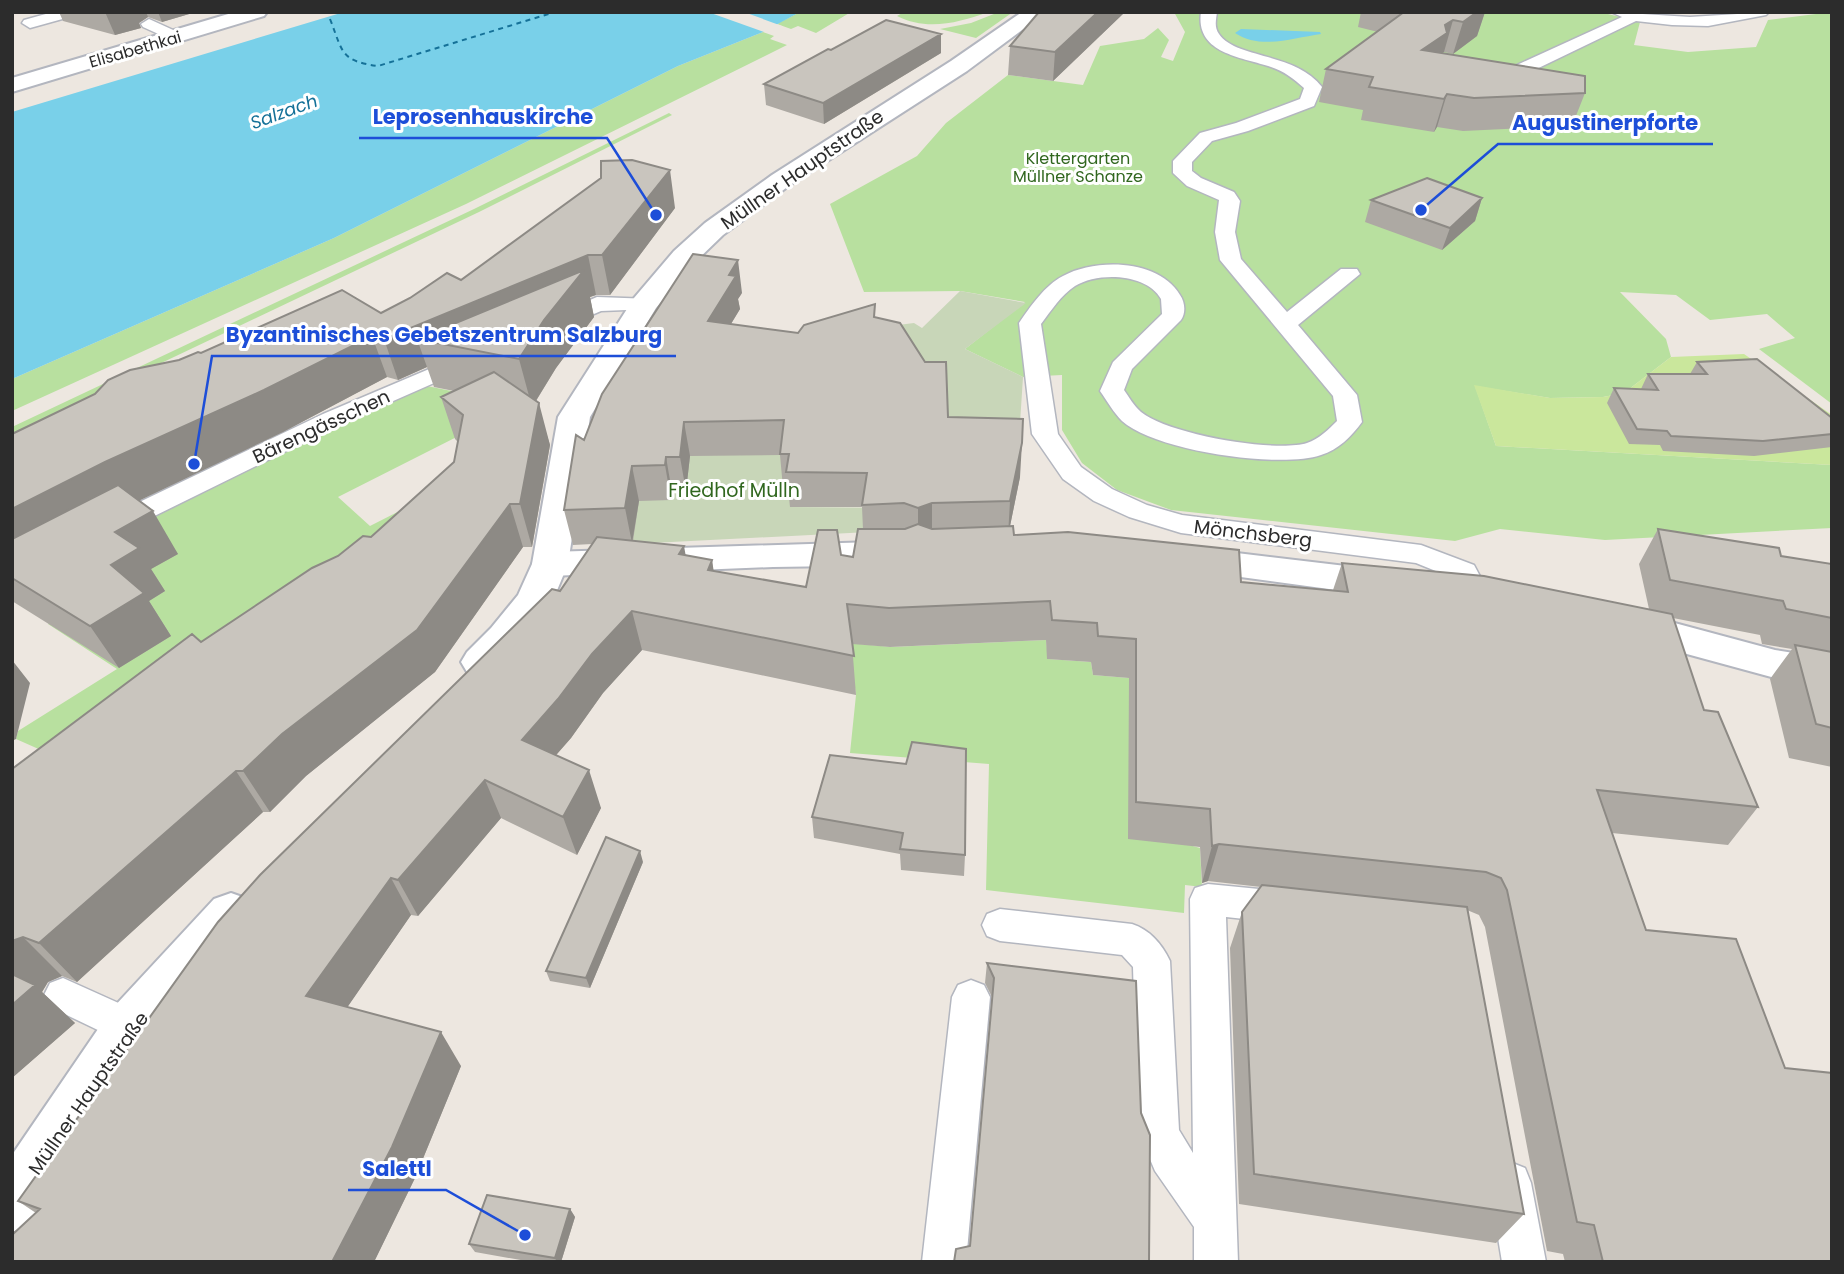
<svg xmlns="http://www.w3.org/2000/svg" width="1844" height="1274" viewBox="0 0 1844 1274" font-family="Poppins,sans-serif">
  <rect width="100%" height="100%" fill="#ede7e0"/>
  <path fill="#b8e09f" d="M800 12H851L816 33 798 26 791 29 777 24Z
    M904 12H988C959 23 926 31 897 16Z
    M999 12H1013L976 38 940 29 971 23Z
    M1174 12H1600L1640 22 1634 45 1688 52 1756 47 1768 20 1832 12V404L1759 349 1795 338 1767 314 1710 320 1676 295 1620 292 1666 339 1671 357 1624 393 1603 397 1550 398 1475 386 1496 446 1832 465V528L1605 540 1500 529 1455 541 1171 510 1117 490 1082 463 1062 430V375L1023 377 965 349 1025 302 960 291 864 292 830 204 917 156 946 123 1008 75 1083 85 1100 46 1144 39 1158 28 1169 40 1161 57 1173 61 1185 32Z
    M763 32 774 36 770 39 787 45 466 204 12 411V379L334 238 678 66Z
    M669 113 672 115 479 212 12 434V427L474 209Z
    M427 386 520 405 338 497 370 526 423 499 95 774 16 739 18 731 117 669 48 624 120 528Z
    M1046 640 1048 659 1091 662 1093 675 1129 678 1189 845 1200 848 1202 887 1185 885 1184 913 986 890 989 764 850 753 856 695 849 643 891 647Z"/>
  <path fill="#c8d6b8" d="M960 291 1026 303 965 349 1023 377 1018 454 765 455H787L792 488 790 507 909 508 908 530 632 544 640 492 655 500H671L687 457 819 335 914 323 922 328Z"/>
  <path fill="#cae79c" d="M1744 354 1832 415V465L1496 446 1474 385 1550 398 1603 397 1624 393 1671 357Z"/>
  <path fill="#79d0e9" d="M344 12H800L763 32 678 66 334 238 12 379V112Z
    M1241 29 1320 32 1321 34C1292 38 1261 50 1235 33Z"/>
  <path fill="#ede7e0" d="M708 12H744L782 26 767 33Z"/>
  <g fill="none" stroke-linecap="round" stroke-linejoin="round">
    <path stroke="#157198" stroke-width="2" stroke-dasharray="5 4.5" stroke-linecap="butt" d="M330 19C343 52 340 61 378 66L555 12"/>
    <defs>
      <path id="service" d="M53 12H67L69 15 66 18 30 28 22 23 24 20Z
        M1201 12H1217C1216 20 1214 27 1219 34 1236 59 1295 52 1322 87L1314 106 1248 131 1212 141 1192 162V171L1201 178 1234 192 1240 201 1235 232 1241 259 1287 312 1341 269H1357L1360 274 1298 325 1357 395 1362 422C1352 436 1338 450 1321 455 1280 469 1155 451 1122 421 1114 413 1107 401 1100 391L1113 362 1162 314 1161 299C1146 273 1098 272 1075 286 1061 295 1051 311 1041 324L1058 434 1081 467 1112 489 1147 505 1182 515 1421 545 1474 565 1490 595 1486 602 1476 605 1466 602 1453 578 1416 563 1181 533 1129 517 1094 501 1063 479 1032 434 1019 323C1030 307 1045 285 1063 276 1096 258 1159 259 1180 295 1185 302 1186 313 1181 320L1132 369 1124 390C1129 397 1134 406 1141 412 1167 434 1275 453 1307 443 1319 439 1329 429 1337 421L1333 396 1220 260 1215 232 1219 200 1187 186 1173 173V161L1200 133 1236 123 1300 99 1304 88C1294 79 1284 71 1271 67 1242 57 1195 54 1201 12Z
        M1611 12 1690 17 1769 12 1766 15 1708 26 1672 25 1636 21 1520 77 1514 78 1506 73 1508 69 1622 17Z
        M149 19 182 34 184 37 176 42 143 27 141 24Z
        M597 297 652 299 655 304 652 309 601 311 554 331 546 329 543 324 546 319Z
        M467 353 475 355 479 360 475 365 341 424 122 532 112 535 102 532 98 526 102 520 323 414Z
        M1208 884 1290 892 1303 897 1308 908 1303 919 1290 924 1226 917 1238 1262H1194V1227L1155 1171 1138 1131 1133 967 1122 955 1000 941 987 936 982 925 987 914 1000 909 1132 924C1150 930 1162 944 1170 961L1179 1130 1193 1153 1190 899 1195 888Z
        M63 978 143 1014 148 1027 143 1040 129 1045 50 1007 44 995 50 983Z
        M971 980 984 985 990 997 966 1262H922L952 997 958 985Z
        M1510 1162 1525 1168 1531 1183 1546 1262H1502L1489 1183 1495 1168Z"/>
      <path id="minor" d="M235 12H267L264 16 12 92V78Z
        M905 541 918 544 923 553 918 562 905 565 773 567 550 576 537 573 532 564 537 555 550 552Z
        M1187 547 1388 571 1401 575 1406 584 1401 593 1388 597 1174 568 1169 559 1174 550Z
        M1630 611 1775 650 1832 659V689L1775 678 1617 635 1611 625 1617 615Z"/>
      <path id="tertiary" d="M1022 12H1046L967 71 790 185 723 235 694 263 656 308 590 417 568 564 553 600 519 648 495 672 481 676 467 672 461 662 467 652 491 628 518 595 532 564 558 417 634 298 674 251 705 223 772 175 951 61Z
        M231 893 248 899 254 913 248 927 147 1044 32 1224 12 1232V1155L111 1010 214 899Z"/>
    </defs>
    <use href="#service" stroke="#b3b6bf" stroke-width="3"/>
    <use href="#minor" stroke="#b3b6bf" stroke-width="4"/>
    <use href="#tertiary" stroke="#b3b6bf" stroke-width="4"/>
    <use href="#service" fill="#fff" fill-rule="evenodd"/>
    <use href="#minor" fill="#fff" fill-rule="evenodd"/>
    <use href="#tertiary" fill="#fff" fill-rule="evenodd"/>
  </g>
  <path fill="#ada9a3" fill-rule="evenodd" d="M59 12H196L162 22 148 17 139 23 141 28 115 35 63 21Z
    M1039 12H1125L1053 81 1008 75 1010 46Z
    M1361 12H1485L1477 36 1453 54 1444 52 1441 54 1585 93 1572 126 1463 131 1437 127 1434 132 1361 120 1363 110 1319 102 1326 69 1378 32 1358 27Z
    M831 50 941 53 824 124 766 105 764 84Z
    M1482 198 1475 221 1442 250 1365 222 1371 200Z
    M675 208 610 295H596L590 297 594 317 556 368 536 401 550 445 532 547H523L435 672 306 776 270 812H263L77 982 62 976 48 982 42 992 75 1023 12 1078V769L201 642 338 556 371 537 454 462 458 442 455 439 441 397 454 391 434 387 427 367 398 380 387 377 283 432 139 500 178 554 151 569 165 591 149 601 171 636 119 668 12 601V434L179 360 201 353 381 313 461 280Z
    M742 293 738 299 740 309 731 324 798 333 876 317 948 417 1020 477 1010 526 1014 535 1241 582 1333 590 1342 563 1649 609 1639 564 1658 529 1781 556 1832 564V767L1789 758 1770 679 1792 649 1762 644 1760 635 1673 618 1704 710 1758 807 1728 845 1612 833 1646 930 1832 1262H1565L1563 1254 1547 1251 1485 927 1479 915 1467 910 1524 1214 1496 1243 1239 1204 1230 948 1242 912 1261 887 1208 881 1202 883 1200 847 1128 839 1129 678 1093 675 1091 662 1047 659 1046 640 890 647 852 644 856 695 642 650 603 693 571 738 556 755 601 808 577 855 501 818 418 916 411 915 347 1007 461 1066 415 1178 374 1262H12L36 1213 18 1201 560 591 592 544 573 545 564 510 584 440ZM780 455 783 488H788L790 507H862L863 529 853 557 841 555 806 587 713 571 712 560 685 555 633 541 639 501 671 500 672 492 686 491 690 456Z
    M1697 362 1832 418V447L1754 456 1663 451 1660 445 1629 444 1607 403 1614 388 1641 389 1648 374H1690Z
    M830 755 965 855 964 876 901 870 900 854 814 838 812 817Z
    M643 862 590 988 550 981 546 971Z
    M987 963 1141 1113 970 1246 992 997 985 983Z
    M570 1209 575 1217 561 1262H532L475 1252 469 1244Z"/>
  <path fill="#8d8a85" d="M105 12H146L148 17 139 23 141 28 115 35Z
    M158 12H196L162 22Z
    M1098 12H1125L1053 81 1055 52Z
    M1477 12H1485L1477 36 1453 54 1463 22Z
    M1453 20 1444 52 1442 53 1438 65 1422 50 1445 25Z
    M941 34V53L824 124 823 103Z
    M1447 94 1437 127 1434 132 1444 99Z
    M670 170 675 208 610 295 602 255Z
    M1482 198 1475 221 1442 250 1450 228Z
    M588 255 596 295 590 297 594 317 556 368 532 407 519 359 417 339 427 367 398 380 384 339Z
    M738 260 742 293 738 299 740 309 712 355 708 321 729 275Z
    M372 336 387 377 283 432 130 505 12 571V509L105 462Z
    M539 403 550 445 532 547 520 504Z
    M684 422 690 456 686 491 680 457Z
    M1022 443 1020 477 1008 536 1010 501Z
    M666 457 672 492 671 500 665 465Z
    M632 466 639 501 632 543 625 508Z
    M932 503V538L918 543V508Z
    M510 504 523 547 435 672 306 776 270 812 243 771Z
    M153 511 178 554 151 569 165 591 149 601 171 636 119 668 90 626 111 565 115 532Z
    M684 546 691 585 679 554Z
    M712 560 718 599 708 570Z
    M632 611 642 650 603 693 571 738 536 778 522 740 592 654Z
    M12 660 30 683 16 739 12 741Z
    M589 770 601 808 577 855 563 817Z
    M236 771 263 812 77 982 39 943Z
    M485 780 501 818 418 916 398 880Z
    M1219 844 1208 881 1202 883 1212 846Z
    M640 851 643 862 590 988 586 978Z
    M391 878 411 915 331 1031 306 996Z
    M23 937 62 976 48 982 42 992 75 1023 12 1078V941Z
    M441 1032 461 1066 415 1178 374 1262H332Z
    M570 1209 575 1217 561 1262H557L555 1258Z"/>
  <path fill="#c9c5be" stroke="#8d8a85" stroke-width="2" d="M1039 12H1098L1055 52 1010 46Z
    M1404 12H1477L1463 22 1453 20 1445 25 1447 33 1422 50 1585 76V93L1474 98 1447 94 1444 99 1369 87 1373 77 1326 69Z
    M886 20 941 34 823 103 764 84 828 49 831 50Z
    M632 160 670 170 602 255H588L384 339 372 336 264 390 105 462 12 509V434L95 394 108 380 130 370 179 360 198 352 201 353 342 290 381 313 410 298 447 273 461 280 601 178V161Z
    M1427 178 1482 198 1450 228 1371 200Z
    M693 254 738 260 729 275 736 276 708 321 798 333 804 325 875 304 874 317 900 323 925 362H946L948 417 1023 419 1022 443 1010 501 932 503 918 508 904 503 862 505 867 473 786 472 789 454H780L784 420 684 422 680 457H666L665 465 632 466 625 508 564 510 576 435 584 440 602 394Z
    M584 270 544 320 519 359 417 339Z
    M1757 359 1832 418V434L1763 441 1671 436 1667 431 1637 429 1614 388 1658 390 1648 374H1707L1697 362Z
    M494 372 539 403 520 504H510L417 630 282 734 243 771H236L39 943 23 937 12 941V769L192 634 201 642 312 568 338 556 363 536 371 537 454 462 463 415 441 397Z
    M118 485 153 511 115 532 139 548 111 565 144 593 90 626 12 578V539Z
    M918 524 932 529 1013 526 1014 535 1068 532 1239 550 1241 582 1348 592 1342 563 1484 576 1672 614 1704 710 1718 712 1758 807 1597 790 1646 930 1736 939 1785 1068 1832 1073V1262H1603L1594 1225 1577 1222 1507 890 1501 878 1486 872 1219 844 1212 846 1210 809 1136 802V639L1098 636 1097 623 1052 620 1050 601 889 608 847 604 854 656 632 611 592 654 558 699 522 740 589 770 563 817 485 780 398 880 391 878 306 996 441 1032 392 1147 332 1262H12V1235L40 1209 18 1201 218 922 260 875 552 589 560 591 597 537 684 546 679 554 712 560 708 570 806 587 818 530H837L841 555 853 557 858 529H905Z
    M1658 529 1779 548 1781 556 1832 564V618L1786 609 1783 601 1670 580Z
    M1795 645 1832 652V728L1816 724Z
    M912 742 966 749 965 855 900 849 903 833 812 817 830 755 906 764Z
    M606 837 640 851 586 978 546 971Z
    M1262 885 1467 907 1524 1214 1254 1174 1242 912Z
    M987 963 1136 981 1141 1113 1150 1135 1149 1262H954L956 1249 970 1246 994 978Z
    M12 974 35 985 12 1005Z
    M487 1195 570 1209 555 1258 469 1244Z"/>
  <g text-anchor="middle" stroke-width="6" stroke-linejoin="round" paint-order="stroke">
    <g font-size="16" fill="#2c2c2c" stroke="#fff">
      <text transform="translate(135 49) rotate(-16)" y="6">Elisabethkai</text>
    </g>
    <g font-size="16" fill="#31671f" stroke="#fff">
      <text x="1078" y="164">Klettergarten<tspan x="1078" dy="18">Müllner Schanze</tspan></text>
    </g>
    <g font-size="18" font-style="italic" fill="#157198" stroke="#fff">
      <text transform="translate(284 112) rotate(-20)" y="6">Salzach</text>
    </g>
    <g font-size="19" fill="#2c2c2c" stroke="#fff">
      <text transform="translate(802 169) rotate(-35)" y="7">Müllner Hauptstraße</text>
      <text transform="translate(321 426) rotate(-25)" y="7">Bärengässchen</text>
      <text transform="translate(1253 533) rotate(7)" y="7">Mönchsberg</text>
      <text transform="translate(88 1093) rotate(-55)" y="7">Müllner Hauptstraße</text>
    </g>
    <g font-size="19" fill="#31671f" stroke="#fff">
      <text x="734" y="497">Friedhof Mülln</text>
    </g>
  </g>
  <path fill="none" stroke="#1d4ed8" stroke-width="2.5" d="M656 215L607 138H359M1421 210L1498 144H1713M194 464L212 356H676M525 1235L446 1190H348"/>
  <g fill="#1d4ed8" stroke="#fff" stroke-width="2.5">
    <circle cx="656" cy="215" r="7"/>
    <circle cx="1421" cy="210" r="7"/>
    <circle cx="194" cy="464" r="7"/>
    <circle cx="525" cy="1235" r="7"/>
  </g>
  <g font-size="21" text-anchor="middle" font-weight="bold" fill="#1d4ed8" stroke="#fff" stroke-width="6" stroke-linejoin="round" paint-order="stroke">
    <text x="483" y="124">Leprosenhauskirche</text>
    <text x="1605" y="130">Augustinerpforte</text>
    <text x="444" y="342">Byzantinisches Gebetszentrum Salzburg</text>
    <text x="397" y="1176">Salettl</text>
  </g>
  <rect width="1844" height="1274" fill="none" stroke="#2c2c2c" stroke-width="28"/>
</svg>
